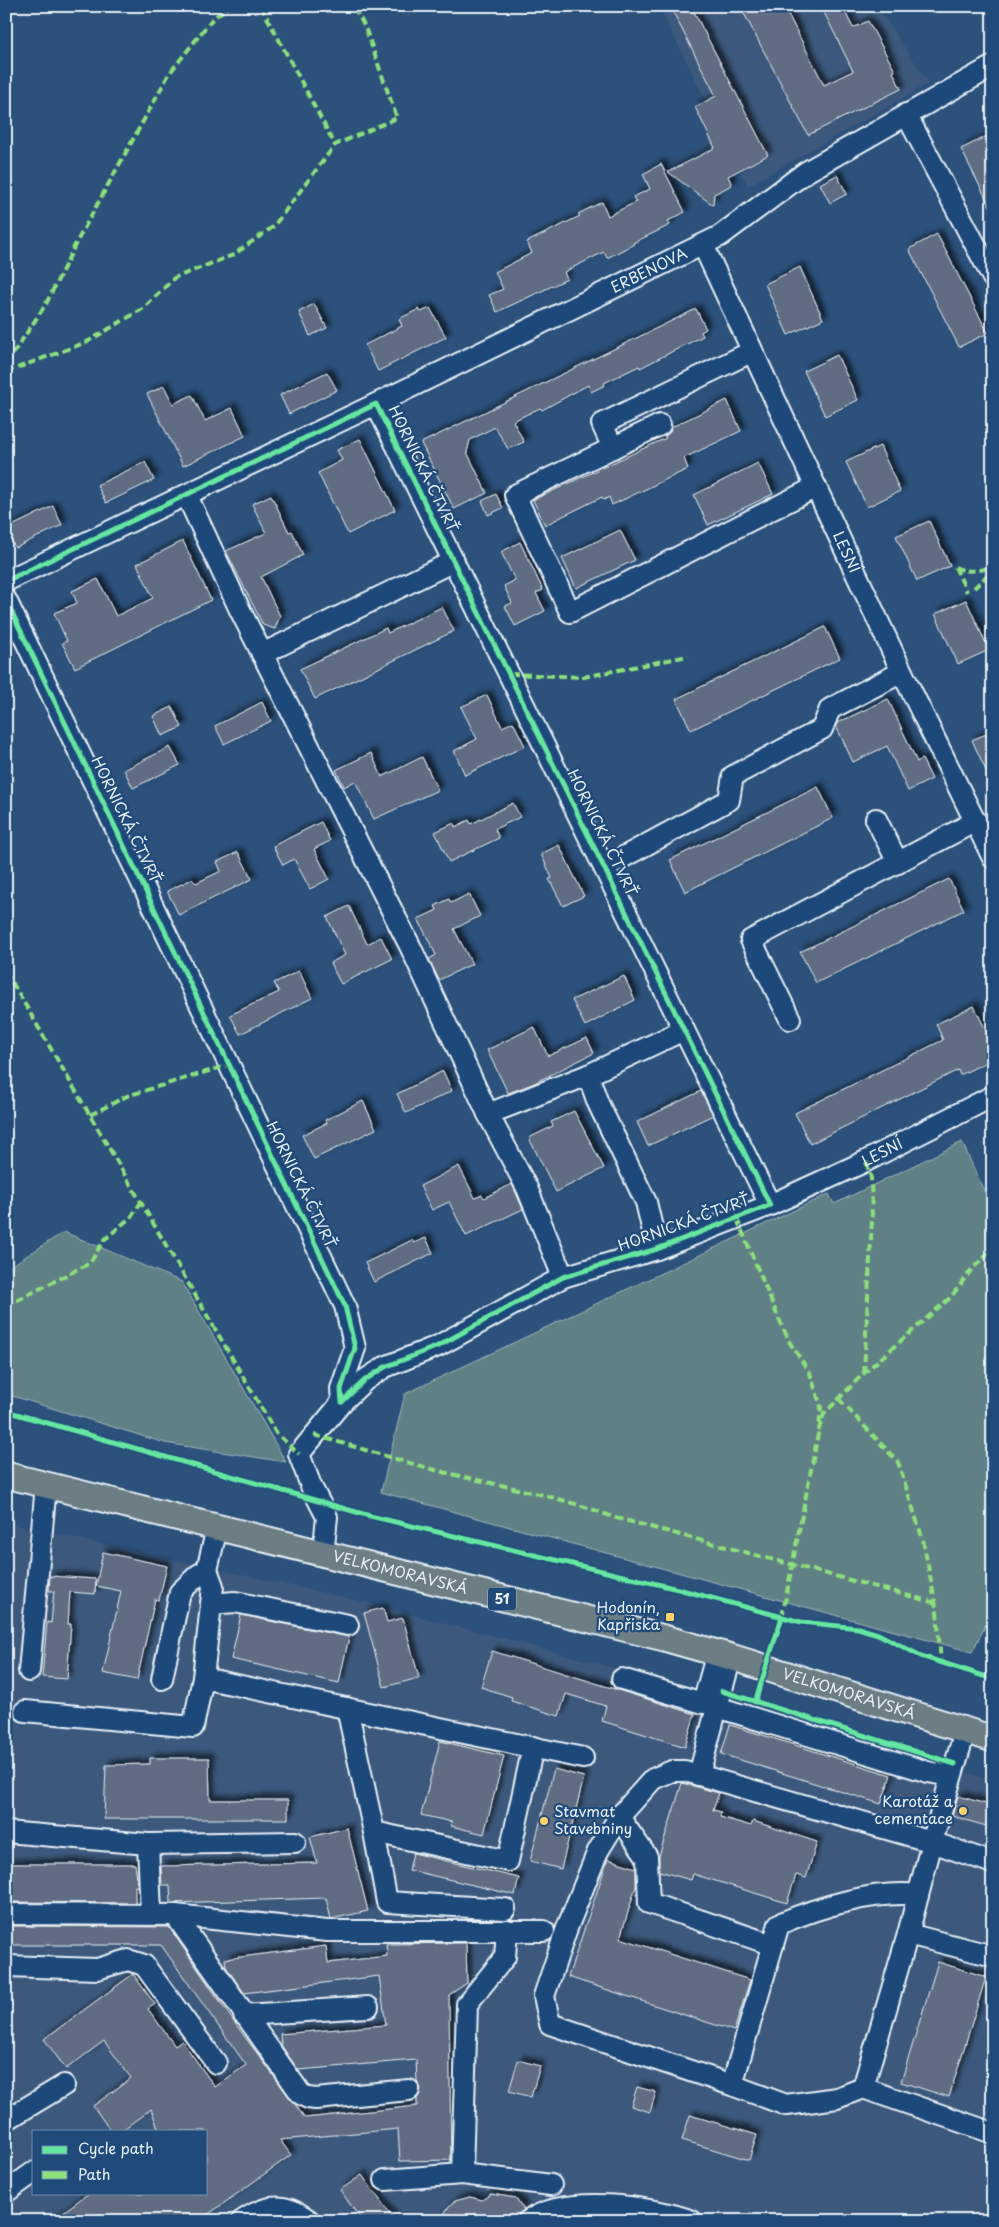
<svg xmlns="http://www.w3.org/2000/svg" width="999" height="2227" viewBox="0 0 999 2227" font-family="'Playpen Sans',sans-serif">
  <defs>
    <filter id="shadow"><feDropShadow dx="4.5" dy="-4.5" stdDeviation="2.5" flood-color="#0009"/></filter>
  </defs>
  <rect width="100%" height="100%" fill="#2c517b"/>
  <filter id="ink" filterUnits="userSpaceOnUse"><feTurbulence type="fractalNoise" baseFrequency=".02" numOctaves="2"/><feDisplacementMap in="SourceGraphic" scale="10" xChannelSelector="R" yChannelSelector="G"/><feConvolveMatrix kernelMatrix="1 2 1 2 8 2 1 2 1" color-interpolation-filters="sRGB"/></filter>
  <g filter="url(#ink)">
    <path fill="#3c597d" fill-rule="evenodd" d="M659 6H862L863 8H878L929 83 748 186Z
      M6 1523 356 1600 708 1692 993 1781V2221H6ZM34 2131H206V2193H34Z"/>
    <path fill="#5f8084" stroke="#a4b8be" d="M962 1142 993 1211V1611L972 1652 381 1492 405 1394 829 1194 834 1204Z
      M64 1232 182 1282 286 1462 165 1443 6 1394V1269Z"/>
    <path fill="#616c81" stroke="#e8f1f8" filter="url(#shadow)" d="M670 6H691L768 155 728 176 732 185 714 194 713 205 668 172 715 148 695 107 716 96Z
      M740 6H784L824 85 853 71 821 6H842L853 28 868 21 895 71 893 72 901 89 808 135Z
      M987 136 993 148V212L961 149Z
      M661 164 685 212 668 221 670 225 633 243 634 244 607 258 604 252 564 272 567 279 497 312 489 295 503 289 495 272 532 253 527 242 580 216 578 214 602 202 608 216 636 202 633 197 650 189 643 174Z
      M837 175 847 194 830 203 820 184Z
      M937 234 988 333 959 347 909 249Z
      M800 267 823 319 788 335 765 284Z
      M314 304 327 328 310 336 299 312Z
      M430 308 446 337 378 371 365 345 402 326 399 319 419 309 421 312Z
      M696 309 706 329 701 332 703 336 640 368 639 366 604 383 605 385 591 392 588 385 542 410 540 408 513 421 524 442 508 449 495 427 470 440 467 452 487 493 454 509 421 443Z
      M837 355 858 400 825 416 804 371Z
      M327 372 337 390 289 414 280 395Z
      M164 386 173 404 192 395 205 421 232 408 245 436 183 466 147 394Z
      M727 400 741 431 684 458 688 469 612 505 609 497 604 500 602 497 545 525 533 500 666 438 665 436 670 432 672 427Z
      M360 439 395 510 348 534 318 473 342 460 337 450Z
      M880 446 900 491 867 507 846 462Z
      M145 462 154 480 106 503 97 485Z
      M758 463 773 494 708 525 694 495Z
      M496 494 503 508 488 515 482 501Z
      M271 495 289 532 292 531 303 555 261 577 280 616 275 629 263 625 226 551 266 533 252 504Z
      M53 506 62 525 15 548 6 529Z
      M929 521 950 566 917 581 896 536Z
      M620 530 635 560 576 588 562 558Z
      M183 541 211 600 75 668 62 643 67 641 54 613 77 603 72 591 98 579 116 616 153 598 137 564Z
      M520 542 543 590 536 593 545 611 515 626 505 606 512 603 504 586 515 580 501 552Z
      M966 600 989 650 958 664 935 614Z
      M442 607 454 631 315 699 300 669 386 628 388 633Z
      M825 627 840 658 691 730 676 699Z
      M487 695 502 727 513 722 525 746 465 775 454 751 477 739 461 707Z
      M888 699 917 762 922 759 932 779 908 791 887 746 853 762 836 726 837 723Z
      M262 702 271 721 224 744 215 726Z
      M172 707 182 727 162 736 153 716Z
      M993 731V786L972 740Z
      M170 747 180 765 133 788 124 770Z
      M371 753 382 777 422 757 438 790 374 819 355 781 344 787 336 770Z
      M818 787 833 818 685 892 670 860Z
      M513 803 520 817 495 829 499 838 449 862 435 832 454 823 455 827 469 820 471 824Z
      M321 822 330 841 314 849 329 879 310 889 294 859 283 865 273 846Z
      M559 845 584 896 563 906 549 879 552 878 541 854Z
      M238 852 252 879 179 915 167 891 192 879 196 883 221 871 217 862Z
      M949 879 964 910 816 983 800 952Z
      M469 894 480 916 454 929 472 964 439 980 429 959 436 955 418 919 437 910 435 906 449 899 451 903Z
      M349 906 367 944 381 937 392 959 341 984 330 963 345 955 327 917Z
      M299 971 312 998 240 1034 230 1015 279 992 274 983Z
      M624 976 635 1000 585 1026 572 1000Z
      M974 1006 993 1045V1059L960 1075 958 1070 810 1144 795 1113 943 1040 936 1024Z
      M534 1027 548 1056 587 1038 594 1053 532 1084 508 1093 487 1050Z
      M443 1071 452 1091 406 1113 397 1094Z
      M701 1091 713 1115 648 1146 637 1122Z
      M363 1101 376 1129 314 1159 302 1135 327 1123 325 1120Z
      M574 1111 604 1168 556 1192 529 1138 553 1126 551 1122Z
      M459 1166 475 1198 482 1195 484 1198 512 1184 523 1209 466 1236 449 1202 432 1210 420 1186Z
      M426 1238 433 1253 374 1282 365 1263 412 1240 414 1243Z
      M103 1552 167 1566 159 1600 155 1599 137 1680 103 1673 121 1591 96 1586Z
      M50 1576 96 1579 95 1594 70 1592 68 1624H71L67 1679 42 1677 47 1622 51 1623 54 1591H49Z
      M383 1608 387 1622 403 1618 419 1678 384 1687 364 1613Z
      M241 1615 349 1637 339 1683 231 1659Z
      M492 1651 695 1714 685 1747 602 1721 606 1706 566 1694 559 1716 511 1701 512 1697 481 1687Z
      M730 1725 891 1775 881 1804 721 1754Z
      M440 1741 504 1756 484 1834 451 1826 452 1822 421 1815Z
      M150 1758H209L210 1800H288V1819H104L106 1765 150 1764Z
      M554 1769 584 1777 561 1869 530 1861Z
      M682 1783 719 1793 713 1810 721 1812 720 1817 751 1826 753 1821 817 1842 806 1878 796 1875 787 1903 693 1874 691 1880 659 1871V1856Z
      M958 1796 993 1806V1828L952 1816Z
      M347 1828 368 1911 331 1919 326 1898 171 1903 170 1885H162L161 1866 317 1863 310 1837Z
      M413 1853 519 1878 515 1895 409 1870Z
      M608 1859 636 1868V1886L620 1938 750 1980 734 2031 568 1977Z
      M6 1864H135L138 1886H135V1903L6 1902Z
      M6 1926 169 1927 234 2022 305 2118 417 2106V2099L421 2089 417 2081 416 2060 298 2070 281 2045 280 2034 386 2025 379 1976 244 1993 226 1967 225 1959 326 1946 328 1963 387 1956 386 1944 466 1943 467 1983 449 1995 451 2160 400 2161 398 2129 280 2140 291 2155 199 2221H51L89 2193H206V2131H159L151 2109 121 2131H111L93 2106 131 2078 104 2041 66 2069 44 2039 133 1974 155 2004 148 2009 175 2046 182 2041 215 2087 246 2065 161 1945H6Z
      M938 1962 986 1977 949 2097 901 2082Z
      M518 2060 540 2066 531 2097 509 2091Z
      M637 2087 656 2092 650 2112 631 2106Z
      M690 2115 757 2135 749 2160 682 2140Z
      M362 2175 395 2221H362L340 2190Z
      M491 2194 516 2198 524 2210 512 2221H440L449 2206 455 2201 470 2197 482 2200Z"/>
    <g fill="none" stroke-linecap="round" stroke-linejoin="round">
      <defs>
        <g id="minor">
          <path d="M906 114 993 278"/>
          <path id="s1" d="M703 245 902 672 993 858"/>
          <path id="s2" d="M376 404 720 236 806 172 993 66"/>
          <path d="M660 425 515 495 570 612 816 487"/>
          <path d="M613 448 602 424 751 352"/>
          <path d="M187 496 240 610 410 946 488 1114 527 1188 563 1277"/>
          <path d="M6 581 376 404 770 1205 657 1249 563 1277 438 1346 385 1367 365 1380 342 1402 341 1389 355 1348 345 1306 6 600"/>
          <path d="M262 654 454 561"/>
          <path d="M876 819 898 863"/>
          <path d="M605 867 729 800 733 776 822 729 830 709 902 672"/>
          <path d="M790 1019 751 940 976 821"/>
          <path d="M588 1075 598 1103 646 1202 657 1249"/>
          <path d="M488 1114 588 1075 684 1030"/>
          <path id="s3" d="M770 1205 866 1161 993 1096"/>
          <path d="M323 1555 327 1517 311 1486 299 1454 342 1402"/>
          <path d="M207 1570 217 1528"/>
          <path d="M211 1604 235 1602 348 1625"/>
          <path d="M731 1657 717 1707 928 1772 951 1776"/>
          <path d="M29 1671 46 1485"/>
          <path d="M203 1678 583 1758"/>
          <path d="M622 1679 703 1703 717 1653"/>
          <path d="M347 1708 374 1832 508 1861 533 1747"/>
          <path d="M25 1711 193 1727 203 1678 213 1586 207 1570 198 1575 180 1592 162 1679"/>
          <path d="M965 1731 932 1842 908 1934 863 2088 837 2098 786 2105 732 2085 550 2024 544 1996 567 1928 598 1851 619 1817 653 1779 672 1771H685L932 1842 993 1863"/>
          <path d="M699 1775 717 1707"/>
          <path d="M619 1817 647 1857 649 1903 773 1945"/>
          <path d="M6 1832 148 1844 295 1842"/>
          <path d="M374 1832 387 1902 505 1909"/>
          <path d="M148 1844 151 1914"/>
          <path d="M6 1914 175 1915 301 2094 308 2098 316 2099 409 2090"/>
          <path d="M175 1915 327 1931H544"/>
          <path d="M908 1934 993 1956"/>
          <path d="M6 1966 97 1969 128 1960 144 1965 216 2063"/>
          <path d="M244 2015 368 2007"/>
          <path d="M732 2085 779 1924C818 1907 875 1890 918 1895"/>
          <path d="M863 2088 993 2133"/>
          <path d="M6 2120 64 2085"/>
          <path d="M462 2174 467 2004 505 1957 507 1930"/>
          <path d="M385 2180 462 2174 551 2185"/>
          <path d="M6 2192 34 2172"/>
          <path d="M242 2221C266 2204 286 2202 310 2221"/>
          <path d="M528 2221C565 2194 651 2206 692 2221"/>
        </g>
        <g id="major">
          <path id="s4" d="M6 1475 664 1638 731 1657 993 1739"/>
        </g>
      </defs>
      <use href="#minor" stroke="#e8f1f8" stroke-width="24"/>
      <use href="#major" stroke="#e8f1f8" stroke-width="29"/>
      <use href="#minor" stroke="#1f4a7a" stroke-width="20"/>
      <use href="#major" stroke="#6c7e84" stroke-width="25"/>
      <path stroke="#8de07e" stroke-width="4" stroke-dasharray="8 4" stroke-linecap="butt" d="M261 6 335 145
        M6 364 46 304 75 245 169 74 213 18 230 6
        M6 372 87 342 144 308 174 278 233 255 273 227 335 145 397 118 365 27 353 6
        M955 567C966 573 982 571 993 566
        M955 567 967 592
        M974 588 993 570
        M510 674 584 677 688 656
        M6 972 276 1433 299 1454
        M90 1115 127 1096 229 1065
        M737 1219 778 1317 790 1343 810 1373 821 1407 819 1429 824 1414 864 1373 951 1297 972 1269 993 1249
        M6 1306 90 1263 104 1240 132 1216 141 1202
        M864 1373 872 1220 871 1178 866 1161
        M839 1399 898 1462 923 1540 937 1612 941 1663
        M314 1435C357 1447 400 1461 443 1472 500 1486 558 1495 613 1517L936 1603
        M782 1617 819 1429"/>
      <defs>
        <path id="cycleway" d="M6 581 376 404 770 1205 657 1249 563 1277 438 1346 385 1367 365 1380 342 1402 341 1389 355 1348 345 1306 6 600
          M6 1411 370 1516 678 1589 801 1622 858 1628 878 1634 921 1656 993 1679
          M722 1691 955 1764
          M755 1702 782 1617"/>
      </defs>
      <use href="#cycleway" stroke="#1f4a7a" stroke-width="8"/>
      <use href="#cycleway" stroke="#66e7a1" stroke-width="5"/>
    </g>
  </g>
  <g fill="#ffd166" stroke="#1f4a7a" stroke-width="2">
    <rect x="665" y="1612" width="10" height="10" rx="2.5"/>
    <circle cx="963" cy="1811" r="5"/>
    <circle cx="544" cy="1821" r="5"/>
  </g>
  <g text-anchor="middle" stroke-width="4.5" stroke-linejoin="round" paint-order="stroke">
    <rect fill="#1f4a7a" stroke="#acbfd2" stroke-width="1" x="488" y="1587.5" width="28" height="23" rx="4"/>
    <g font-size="14" font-weight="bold" fill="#e8f1f8">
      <text x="502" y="1604">51</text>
    </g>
    <g font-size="15" fill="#e8f1f8" stroke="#1f4a7a">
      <text dy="5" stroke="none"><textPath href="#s2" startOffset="304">ERBENOVA</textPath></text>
      <text transform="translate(423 469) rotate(64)" y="5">HORNICKÁ ČTVRŤ</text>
      <text dy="5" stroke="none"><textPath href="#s1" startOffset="339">LESNÍ</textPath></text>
      <text transform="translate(126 820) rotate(64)" y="5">HORNICKÁ ČTVRŤ</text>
      <text transform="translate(602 833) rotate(64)" y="5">HORNICKÁ ČTVRŤ</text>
      <text dy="5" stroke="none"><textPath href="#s3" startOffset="124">LESNÍ</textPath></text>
      <text transform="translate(301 1185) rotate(64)" y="5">HORNICKÁ ČTVRŤ</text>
      <text transform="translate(684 1223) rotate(-20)" y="5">HORNICKÁ ČTVRŤ</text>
      <text dy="5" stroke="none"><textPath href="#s4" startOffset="406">VELKOMORAVSKÁ</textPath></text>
      <text dy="5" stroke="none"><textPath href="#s4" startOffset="871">VELKOMORAVSKÁ</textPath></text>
    </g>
    <g font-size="15" fill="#e8f1f8" stroke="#1f4a7a" text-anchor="end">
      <text x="660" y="1613">Hodonín,<tspan x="660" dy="17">Kapřiska</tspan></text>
      <text x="953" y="1807">Karotáž a<tspan x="953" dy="17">cementace</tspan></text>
      <text x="554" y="1817" text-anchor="start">Stavmat<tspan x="554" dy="17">Stavebniny</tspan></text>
    </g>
  </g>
  <rect width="999" height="2227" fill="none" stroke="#1f4a7a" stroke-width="25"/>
  <rect x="12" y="12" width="974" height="2202" fill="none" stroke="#e8f1f8" stroke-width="2" filter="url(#ink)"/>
  <rect x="32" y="2130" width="175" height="65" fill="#1f4a7a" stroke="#6f8dac"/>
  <rect x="42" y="2146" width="25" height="8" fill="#66e7a1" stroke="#6f8dac"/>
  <text x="78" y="2154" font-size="15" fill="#e8f1f8">Cycle path</text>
  <rect x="42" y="2171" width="25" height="8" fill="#8de07e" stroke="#6f8dac"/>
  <text x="78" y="2180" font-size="15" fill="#e8f1f8">Path</text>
</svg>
